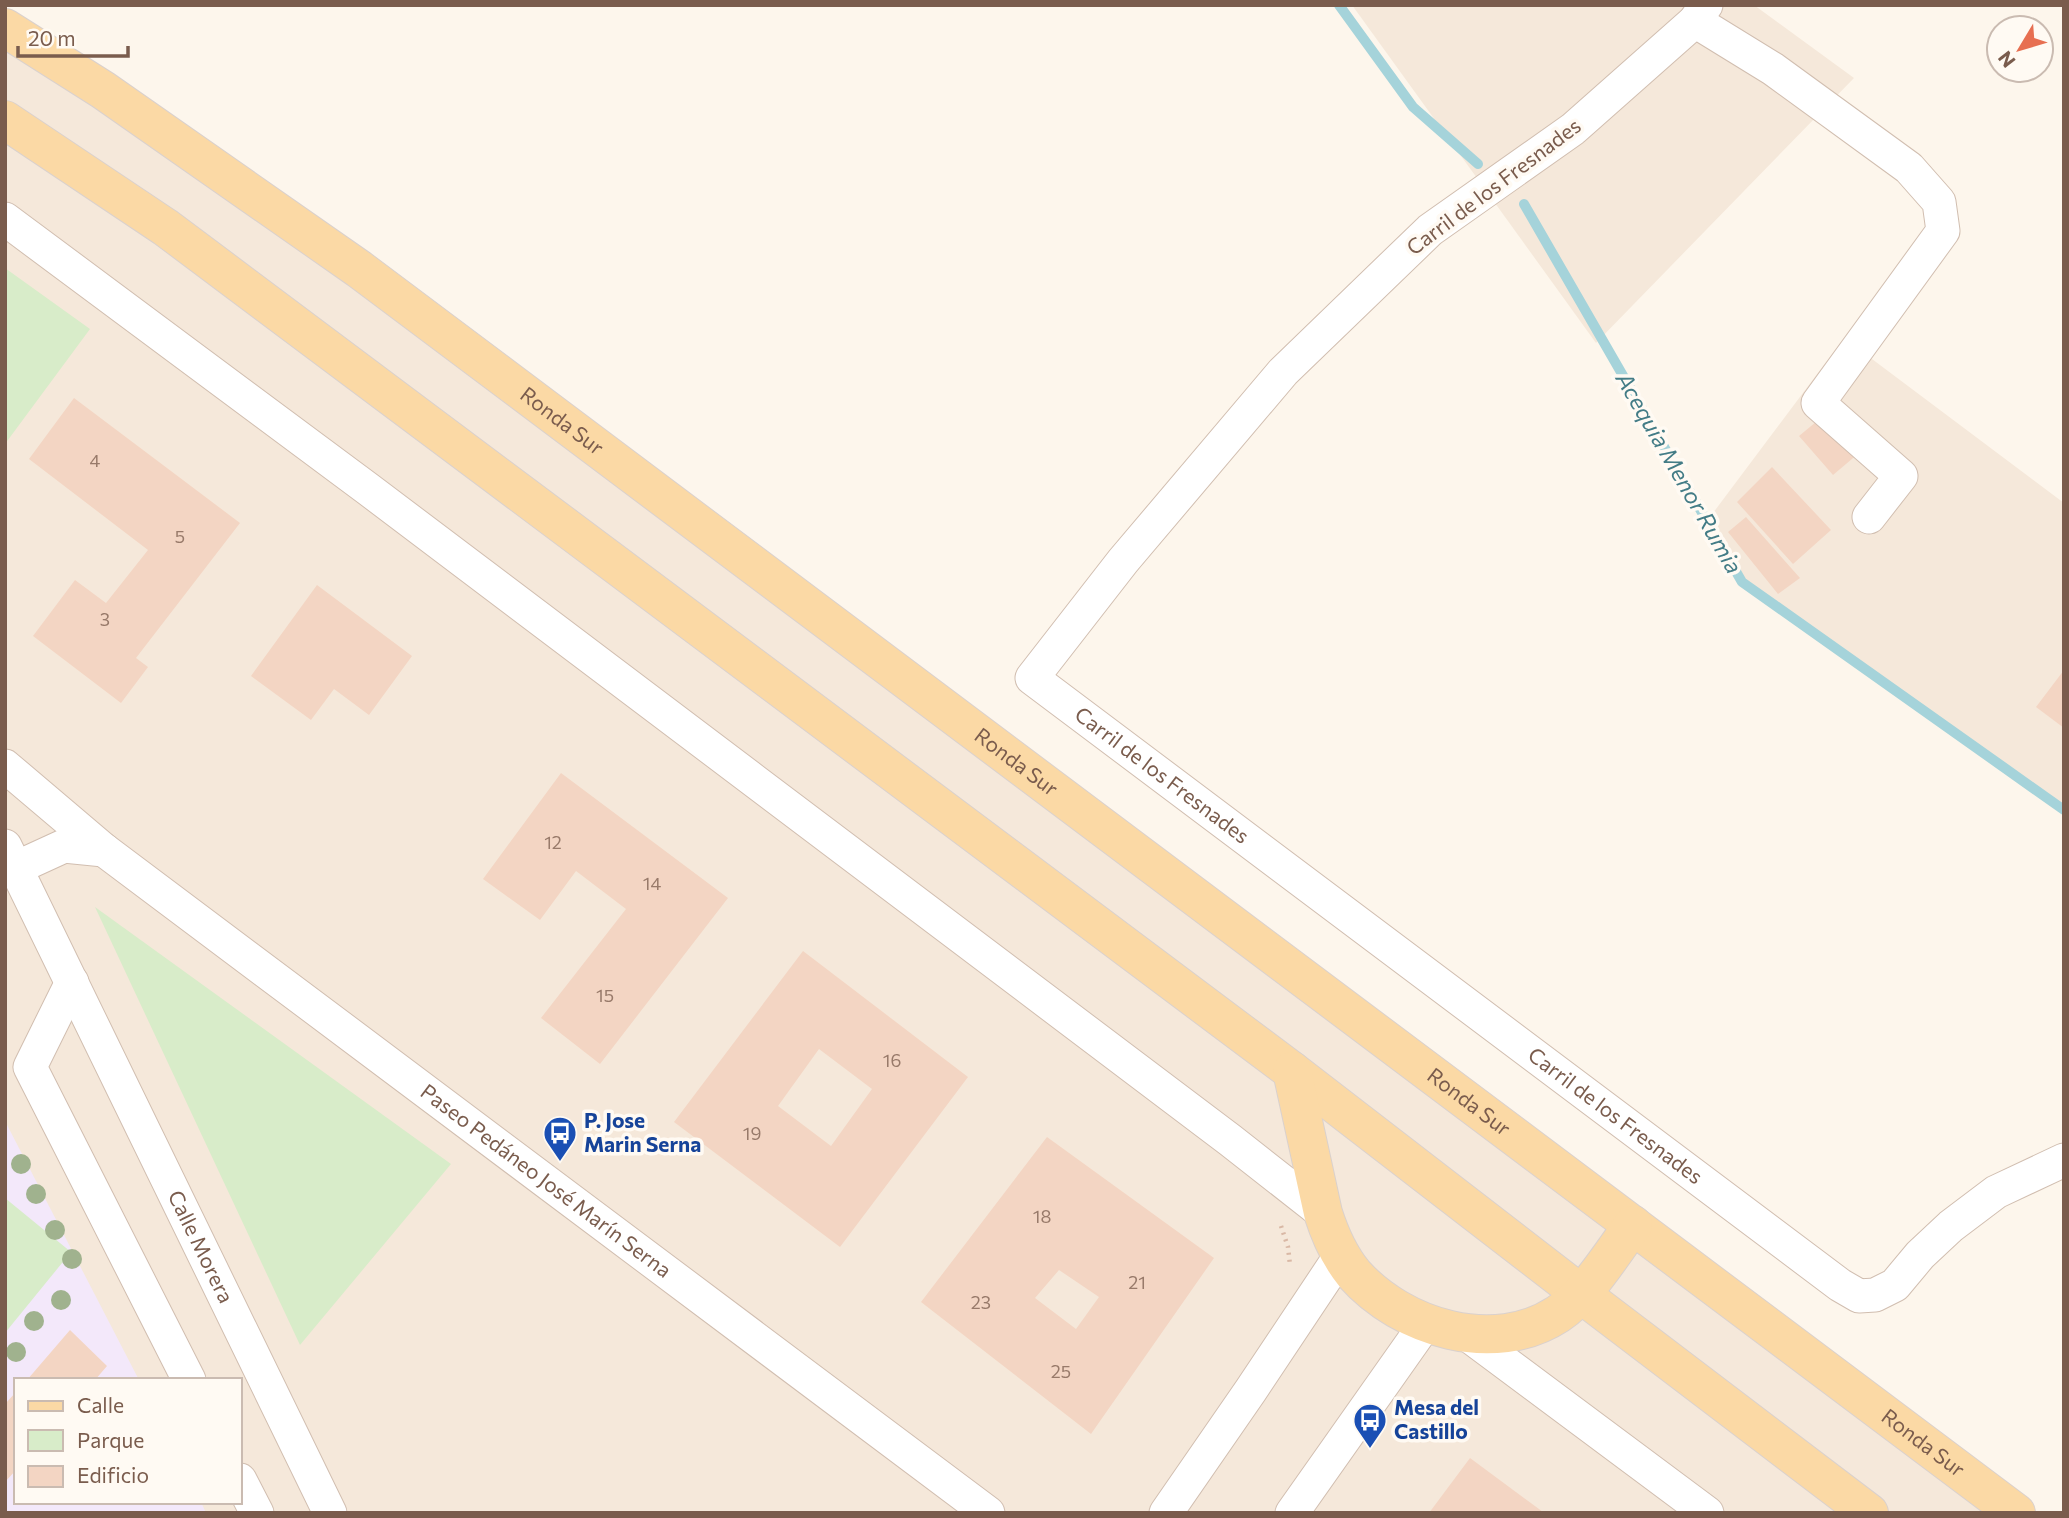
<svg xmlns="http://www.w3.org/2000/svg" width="2069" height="1518" viewBox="0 0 2069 1518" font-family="Commissioner,sans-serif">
  <rect width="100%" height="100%" fill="#fdf6ec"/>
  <path fill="#f5e8da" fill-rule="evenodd" d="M1352 5H1754L1854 78 1596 343Z
    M5 28 2016 1513H5ZM16 1380H240V1502H16Z
    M1844 338 2064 503V810L1742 582 1707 521Z"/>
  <path fill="#f3e8fa" d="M5 1121 139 1380H16V1502H201L206 1513H5Z"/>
  <path fill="#d8ecc9" d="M5 268 90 329 5 444Z
    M95 907 451 1164 300 1345Z
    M5 1198 71 1252 5 1333Z"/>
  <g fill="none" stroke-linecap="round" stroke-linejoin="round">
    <path stroke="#a5d3da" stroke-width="10" d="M1339 5 1413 107 1478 164
      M1524 204 1742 582 2064 810"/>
  </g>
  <path fill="#f3d5c3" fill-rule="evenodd" d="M74 398 240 523 136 658 148 667 121 703 33 636 75 580 106 603 148 550 29 459Z
    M1822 417 1859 453 1833 475 1799 436Z
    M1772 467 1831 530 1793 564 1737 502Z
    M1746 517 1800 578 1778 594 1728 532Z
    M317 585 412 656 369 715 334 689 311 720 251 676Z
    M2064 670V728L2036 707Z
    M561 773 728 898 600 1064 541 1018 626 909 576 871 540 920 483 879Z
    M803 951 968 1077 840 1247 674 1122ZM819 1049 872 1089 831 1146 778 1106Z
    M1047 1137 1214 1258 1091 1434 921 1302ZM1059 1270 1099 1297 1076 1329 1035 1298Z
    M70 1330 107 1366 95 1380H27Z
    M16 1392V1470L5 1482V1404Z
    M1470 1458 1539 1509 1544 1513H1429Z"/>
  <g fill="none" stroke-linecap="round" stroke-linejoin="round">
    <defs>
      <g id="street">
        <path id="s1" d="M1706 5 1695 21 1573 129 1430 230 1283 372 1123 561 1032 678 1840 1285 1859 1296 1875 1295 1895 1285 1920 1255 1951 1226 1996 1192 2064 1160"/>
        <path d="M1695 21 1773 69 1909 168 1939 202 1943 231 1818 403 1901 476 1869 517"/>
        <path d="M5 219 368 489 1230 1140 1323 1213"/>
        <path id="s2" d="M5 766 104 850 988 1513"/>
        <path id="s3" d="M5 846 330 1513"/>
        <path d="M16 868 64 846 104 850"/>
        <path d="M72 982 30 1067 189 1380"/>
        <path d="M1464 1332 1707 1513"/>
        <path d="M240 1480 257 1513"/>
        <path d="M1166 1513 1251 1390 1341 1255"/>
        <path d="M1292 1513 1426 1323"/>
      </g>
      <g id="primary">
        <path id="s4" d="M5 28 103 90 359 269 2016 1513"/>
        <path d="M5 120 165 227 1292 1071 1581 1294 1869 1513"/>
        <path d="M1292 1071 1323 1213C1330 1235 1339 1256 1354 1274 1402 1328 1494 1356 1558 1314 1586 1296 1613 1252 1633 1225"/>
      </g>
    </defs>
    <use href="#street" stroke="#d1beb0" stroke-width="35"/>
    <use href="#primary" stroke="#dad1cd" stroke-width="40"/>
    <path stroke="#d9b8a5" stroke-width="4.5" stroke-dasharray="2 5" stroke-linecap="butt" d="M1281 1226 1288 1247 1290 1265"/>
    <use href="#street" stroke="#fff" stroke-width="33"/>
    <use href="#primary" stroke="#fbd9a5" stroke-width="38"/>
  </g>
  <g fill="#a0b28e">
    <circle cx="21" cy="1164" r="10"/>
    <circle cx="36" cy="1194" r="10"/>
    <circle cx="55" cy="1230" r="10"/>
    <circle cx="72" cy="1259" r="10"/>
    <circle cx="61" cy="1300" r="10"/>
    <circle cx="34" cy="1321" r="10"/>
    <circle cx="16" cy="1352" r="10"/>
  </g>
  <defs>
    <symbol id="bus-pin" viewBox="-11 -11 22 30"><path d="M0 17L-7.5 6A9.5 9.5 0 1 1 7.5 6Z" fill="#1a4fb4" stroke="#fffaf3"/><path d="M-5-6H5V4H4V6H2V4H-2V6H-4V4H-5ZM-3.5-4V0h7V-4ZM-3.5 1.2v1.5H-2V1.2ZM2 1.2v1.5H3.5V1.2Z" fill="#fff"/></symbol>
  </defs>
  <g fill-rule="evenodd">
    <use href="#bus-pin" x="541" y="1114" width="38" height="52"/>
    <use href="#bus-pin" x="1351" y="1401" width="38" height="52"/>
  </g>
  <g text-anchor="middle" stroke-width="7" stroke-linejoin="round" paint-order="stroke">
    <g font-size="18" fill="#987a6a">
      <text x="95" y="467">4</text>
      <text x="180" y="543">5</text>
      <text x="105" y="626">3</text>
      <text x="553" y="849">12</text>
      <text x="652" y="890">14</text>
      <text x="605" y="1002">15</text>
      <text x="892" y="1067">16</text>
      <text x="752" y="1140">19</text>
      <text x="1042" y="1223">18</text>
      <text x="1137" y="1289">21</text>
      <text x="981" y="1309">23</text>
      <text x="1061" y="1378">25</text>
    </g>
    <g font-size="21" fill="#7a5c4d" stroke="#fffaf3">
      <text transform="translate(1494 187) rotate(-37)" y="7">Carril de los Fresnades</text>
      <text dy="7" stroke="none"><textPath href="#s4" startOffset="682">Ronda Sur</textPath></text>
      <text dy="7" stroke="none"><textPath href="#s4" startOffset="1250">Ronda Sur</textPath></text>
      <text dy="7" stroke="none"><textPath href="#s1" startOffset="1120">Carril de los Fresnades</textPath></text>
      <text dy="7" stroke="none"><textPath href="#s4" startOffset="1816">Ronda Sur</textPath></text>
      <text dy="7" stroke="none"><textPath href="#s1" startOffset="1687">Carril de los Fresnades</textPath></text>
      <text dy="7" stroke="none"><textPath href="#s2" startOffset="682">Paseo Pedáneo José Marín Serna</textPath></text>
      <text dy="7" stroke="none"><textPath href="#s3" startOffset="446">Calle Morera</textPath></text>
      <text dy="7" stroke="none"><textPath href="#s4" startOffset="2384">Ronda Sur</textPath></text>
    </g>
    <g font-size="21" font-weight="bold" fill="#164399" stroke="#fffaf3" text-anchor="start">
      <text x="584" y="1128">P. Jose<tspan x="584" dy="24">Marin Serna</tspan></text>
      <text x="1394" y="1415">Mesa del<tspan x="1394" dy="24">Castillo</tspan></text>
    </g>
    <g font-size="23" font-style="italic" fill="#437c86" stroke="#fffaf3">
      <text transform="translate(1679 473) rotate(60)" y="8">Acequia Menor Rumia</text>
    </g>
  </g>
  <rect width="2069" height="1518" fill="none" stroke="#7a5c4d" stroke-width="14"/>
  <rect x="14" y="1378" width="228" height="126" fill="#fffaf3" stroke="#cabbb1" stroke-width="2"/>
  <rect x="28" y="1401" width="35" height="10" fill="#fbd9a5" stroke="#cabbb1" stroke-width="2"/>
  <text x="77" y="1413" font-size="21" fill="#7a5c4d">Calle</text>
  <rect x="28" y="1430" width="35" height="21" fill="#d8ecc9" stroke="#cabbb1" stroke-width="2"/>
  <text x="77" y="1448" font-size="21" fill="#7a5c4d">Parque</text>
  <rect x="28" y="1466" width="35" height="21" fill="#f3d5c3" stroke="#cabbb1" stroke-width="2"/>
  <text x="77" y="1483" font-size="21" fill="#7a5c4d">Edificio</text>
  <g transform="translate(2020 49) rotate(232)"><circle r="33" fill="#fffaf3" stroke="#cabbb1" stroke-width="2"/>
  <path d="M0-5L12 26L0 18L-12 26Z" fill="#e76f51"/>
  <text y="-10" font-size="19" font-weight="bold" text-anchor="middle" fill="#7a5c4d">N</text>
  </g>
  <path d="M18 46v10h110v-10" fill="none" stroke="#7a5c4d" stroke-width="3.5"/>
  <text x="28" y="46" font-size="21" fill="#7a5c4d" stroke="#fffaf3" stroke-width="5" paint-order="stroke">20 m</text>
</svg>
